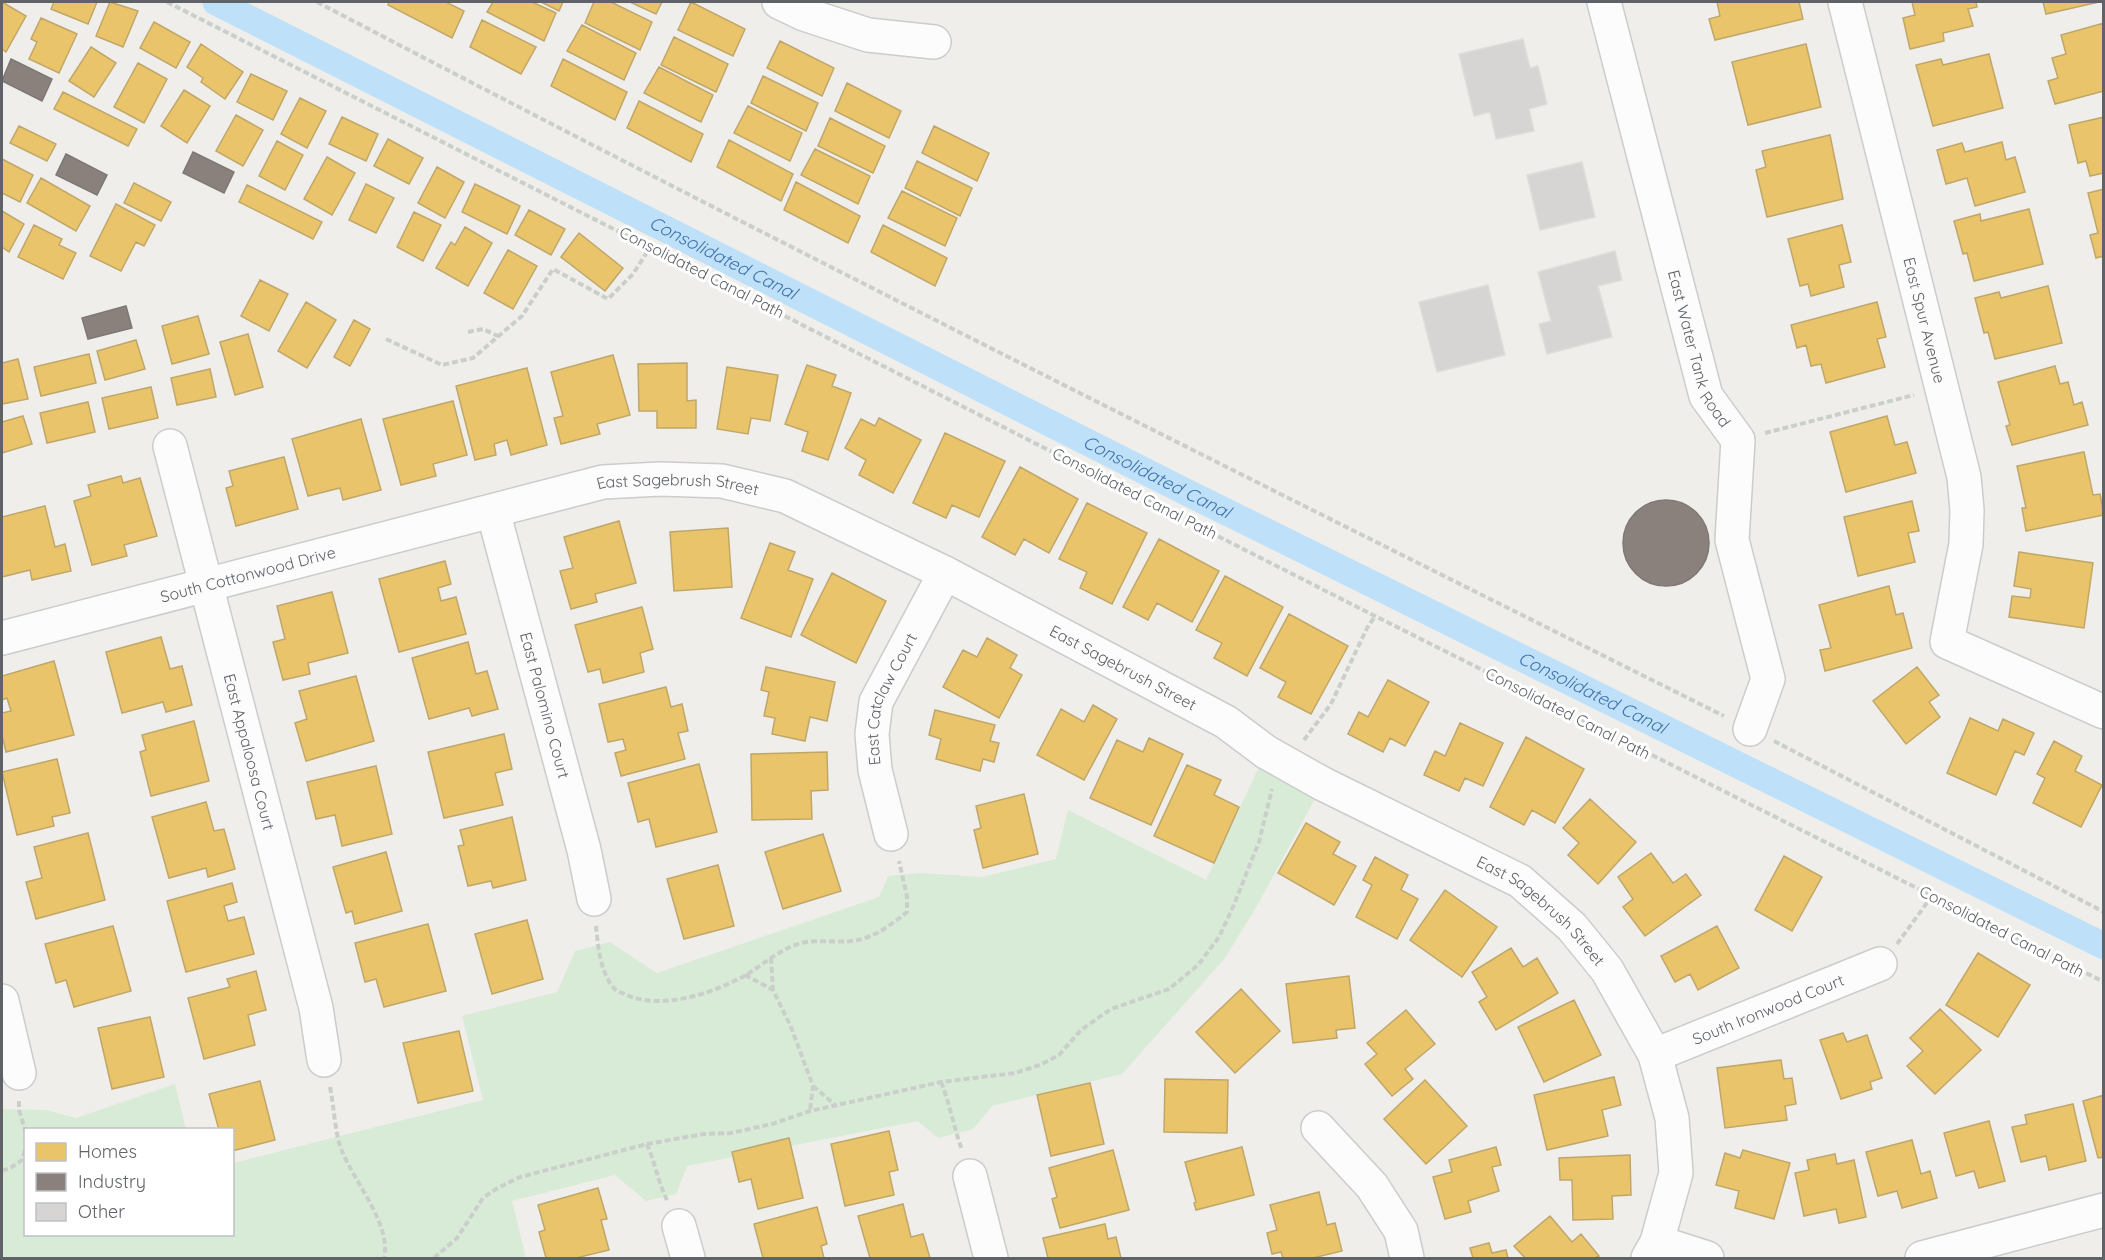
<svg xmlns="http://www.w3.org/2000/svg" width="2105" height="1260" viewBox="0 0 2105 1260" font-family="Quicksand,sans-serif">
  <rect width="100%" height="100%" fill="#efeeea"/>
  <path fill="#d8ebd6" d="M1266 752 1323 784 1257 906 1225 958 1122 1074 992 1106 973 1129 938 1138 918 1121 687 1166 676 1194 646 1201 615 1175 512 1201 526 1258H2V1111L3 1109 46 1110 76 1118 175 1084 186 1129 26 1130V1234H232L233 1163 483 1100 462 1016 557 992 575 951 610 942 657 973 879 897 888 876 919 873 982 877 1056 859 1068 810 1206 880Z"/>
  <path fill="#e9c46a" stroke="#c0a769" stroke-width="1.5" d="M2 2 26 16 6 52 2 49Z
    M54 2H97L88 24 51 9Z
    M110 2 138 11 123 47 96 36Z
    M389 2H446L464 11 452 38 388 5Z
    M493 2H532L556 13 544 41 487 12Z
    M541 2H563L559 11Z
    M594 2H611L652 22 640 50 585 23Z
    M630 2H662L656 14Z
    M691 2 745 29 733 56 678 30Z
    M1717 2H1799L1803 19 1715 40 1709 19 1720 16Z
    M1912 2H1976L1977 7 1968 9 1973 26 1943 33 1944 41 1910 49 1903 18 1915 15Z
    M2043 2H2099L2046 14Z
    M41 18 77 34 59 73 29 59 37 42 31 39Z
    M482 20 536 47 521 74 470 47Z
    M154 22 190 42 176 68 140 48Z
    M2104 23V91L2055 104 2048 81 2058 78 2052 58 2066 54 2061 35Z
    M582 25 636 53 624 80 567 51Z
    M674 37 728 64 716 92 661 65Z
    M780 41 834 68 822 96 767 68Z
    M201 44 243 72 225 99 201 82 203 78 187 67Z
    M1806 44 1821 107 1748 125 1732 62Z
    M91 47 116 63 94 97 69 81Z
    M1989 54 2003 108 1933 126 1916 65 1941 59 1943 65Z
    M563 59 627 92 615 120 551 86Z
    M138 63 167 79 144 123 114 107Z
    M659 67 713 95 701 122 644 93Z
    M251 74 287 91 273 120 237 102Z
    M763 76 818 103 806 131 751 103Z
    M847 83 901 111 889 138 835 111Z
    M184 90 210 106 187 143 161 126Z
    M63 92 137 129 128 146 54 109Z
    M300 98 326 111 307 148 281 134Z
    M639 101 703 134 691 162 627 128Z
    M748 106 802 133 790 161 734 133Z
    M236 115 263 130 243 166 216 151Z
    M342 117 378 134 366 161 329 144Z
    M2104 117V173L2090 176 2086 161 2078 163 2069 125Z
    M830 118 885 146 873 173 818 146Z
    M19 126 56 144 47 161 10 143Z
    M934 126 989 153 977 181 922 153Z
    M1830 135 1843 199 1767 217 1756 170 1766 167 1762 151Z
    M388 139 423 158 409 184 374 166Z
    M729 140 793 174 781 201 717 167Z
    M277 141 303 155 285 190 259 176Z
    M2002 142 2006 160 2015 157 2025 192 1975 206 1967 178 1946 184 1937 150 1962 143 1965 152Z
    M815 149 870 176 858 204 801 175Z
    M327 157 355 173 332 215 304 199Z
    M2 159 33 175 20 202 2 193Z
    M917 161 972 188 960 216 905 188Z
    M437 167 464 182 445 218 418 203Z
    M41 178 90 206 76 231 27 203Z
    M796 182 860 216 848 243 784 210Z
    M134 183 171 202 161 221 124 203Z
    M366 184 394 198 376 233 349 220Z
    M475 184 520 206 507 234 462 212Z
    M247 185 322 222 313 239 239 202Z
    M2104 189V256L2096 258 2090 235 2098 233 2088 193Z
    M902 191 957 218 945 246 888 218Z
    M116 204 155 225 144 246 136 242 121 271 90 256Z
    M2029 209 2043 264 1974 281 1967 253 1963 254 1954 221 1980 214 1981 221Z
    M529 210 565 229 551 255 515 235Z
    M2 211 24 224 9 252 2 247Z
    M414 212 441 225 423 261 397 247Z
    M34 225 62 239 59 245 76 253 63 279 18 257Z
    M883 225 947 258 935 286 871 252Z
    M1842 225 1851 262 1839 265 1844 287 1811 296 1808 284 1800 286 1788 239Z
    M465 227 492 243 468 286 436 268 451 242 455 245Z
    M579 233 623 268 605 291 561 257Z
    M508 250 537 266 513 309 484 293Z
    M260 280 288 294 269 331 241 316Z
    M2048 286 2062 343 1995 359 1988 332 1984 333 1975 298 1999 292 2001 298Z
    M306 302 336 320 307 368 278 351Z
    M1877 302 1886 337 1877 339 1885 367 1826 383 1821 364 1811 366 1806 345 1797 348 1791 325Z
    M198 316 209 354 172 364 162 326Z
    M354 320 370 329 350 366 334 357Z
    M248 334 263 387 235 395 220 342Z
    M136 340 145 369 105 380 97 351Z
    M89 354 96 383 41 396 34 367Z
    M613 355 630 415 597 424 600 434 561 444 554 418 563 416 551 372Z
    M18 359 28 399 2 404V363Z
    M687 363V401L696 400V428H657V411H639L638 364Z
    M807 365 836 375 832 386 851 393 828 460 802 451 808 432 785 424Z
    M2055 366 2060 384 2068 382 2074 405 2082 402 2088 425 2012 445 2006 426 2010 425 1998 382Z
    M727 367 778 375 770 421 751 418 748 434 717 429Z
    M527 368 547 445 511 455 507 440 494 444 496 455 475 460 456 386Z
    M210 369 216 397 177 405 171 378Z
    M151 387 158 418 109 429 102 398Z
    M453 401 467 455 433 464 436 476 401 485 383 419Z
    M88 402 95 432 47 443 40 413Z
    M23 416 32 444 2 453V422Z
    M1887 416 1895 445 1907 442 1916 473 1846 492 1830 432Z
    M879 418 921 440 893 493 859 475 866 460 845 448 861 419 875 426Z
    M361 419 381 490 343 500 340 488 308 496 292 439Z
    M945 433 1005 461 979 517 952 505 946 518 913 503Z
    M2084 452 2093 495 2100 494 2104 515 2026 531 2022 508H2026L2017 466Z
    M284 457 298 509 236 526 226 488 233 486 229 471Z
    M1020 467 1078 499 1049 553 1024 539 1015 555 982 537Z
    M121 476 123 483 140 478 157 536 124 545 127 556 92 565 74 501 91 496 88 485Z
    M1912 501 1919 531 1908 533 1915 562 1858 576 1844 517Z
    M1087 503 1147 533 1112 604 1080 588 1087 572 1059 559Z
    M45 506 55 547 65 544 71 571 32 580 30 570 2 577V517Z
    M619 521 636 583 595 594 597 602 571 609 560 571 573 568 564 537Z
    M728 528 732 587 674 591 670 532Z
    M1159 539 1219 571 1192 622 1157 603 1148 620 1123 607Z
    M770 543 795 552 788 570 813 579 791 637 741 618Z
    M2019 552 2093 563 2084 628 2009 617 2012 596 2030 598 2031 589 2014 586Z
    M445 561 451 584 438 588 441 601 456 597 466 634 399 652 379 579Z
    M832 573 886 601 856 663 801 635Z
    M1225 576 1283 607 1247 676 1214 658 1222 643 1196 630Z
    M1889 586 1896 615 1903 613 1912 648 1825 671 1820 650 1831 648 1819 605Z
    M332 592 348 653 308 663 310 674 283 680 273 642 285 639 277 606Z
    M642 607 653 649 640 653 644 672 603 683 600 669 588 672 575 625Z
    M1289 614 1348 646 1311 714 1278 697 1286 682 1260 668Z
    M161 637 170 669 182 666 192 705 166 712 163 702 122 713 106 652Z
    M987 638 1017 655 1010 668 1022 675 999 718 943 687 963 650 977 657Z
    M468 642 476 674 487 671 498 709 472 716 469 708 429 719 412 658Z
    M54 661 74 735 6 752 2 735V713L11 711 7 698 2 700V676Z
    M766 667 835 682 827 721 810 717 805 741 772 734 775 718 764 716 769 692 761 690Z
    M1917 667 1939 695 1929 702 1940 717 1906 744 1873 701Z
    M356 676 374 741 306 761 295 723 307 719 299 691Z
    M1388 680 1429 702 1405 746 1390 738 1383 752 1348 734 1359 712 1368 717Z
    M666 687 671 707 682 704 688 731 678 733 685 759 621 776 615 753 626 750 623 739 608 742 599 704Z
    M1093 705 1117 719 1084 780 1037 755 1061 709 1084 722Z
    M935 710 995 725 990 741 999 743 994 762 983 759 980 771 936 759 941 739 929 735Z
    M1970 718 1998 731 2003 719 2034 733 2024 755 2015 751 1996 795 1947 773Z
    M194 721 209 781 151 796 140 752 146 750 142 735Z
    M1460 723 1503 743 1483 786 1465 778 1459 791 1424 775 1435 751 1445 756Z
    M504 734 512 769 495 773 503 805 444 818 428 752Z
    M1526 737 1584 769 1555 823 1532 810 1524 825 1490 807Z
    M1149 738 1183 754 1151 825 1090 798 1117 740 1143 752Z
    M2054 741 2082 756 2075 771 2102 785 2081 827 2033 803 2045 778 2037 774Z
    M827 752 828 790 811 791 812 819 752 820 751 754Z
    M57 759 70 813 52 817 54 826 17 835 2 772Z
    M699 764 717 832 656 847 649 819 638 822 628 783Z
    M1187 765 1221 780 1214 795 1239 807 1214 863 1154 836Z
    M376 766 392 834 342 846 335 815 316 819 307 782Z
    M1024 794 1038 854 983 868 974 830 981 828 976 806Z
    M1590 799 1636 842 1598 884 1568 855 1579 843 1563 828Z
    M206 802 214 831 224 829 235 869 208 877 206 868 169 878 152 817Z
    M512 817 526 880 493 888 491 881 468 886 458 846 464 845 460 830Z
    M1306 823 1340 842 1333 854 1356 866 1334 905 1278 873Z
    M88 833 105 900 36 919 26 882 42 878 34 847Z
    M823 834 841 891 783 909 765 852Z
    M386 852 402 911 355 924 352 911 346 913 333 867Z
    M1651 853 1673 883 1686 874 1701 895 1645 936 1623 907 1633 899 1618 877Z
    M1784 856 1822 877 1792 931 1755 910Z
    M1375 857 1408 875 1401 890 1418 899 1397 939 1356 917 1372 885 1363 880Z
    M718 865 734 926 684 939 667 879Z
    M232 883 237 902 224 906 228 921 244 917 254 954 186 972 167 901Z
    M1445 890 1497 927 1462 977 1410 940Z
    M527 920 543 979 492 994 475 934Z
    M428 924 446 991 384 1007 376 979 365 982 355 943Z
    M113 926 131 991 74 1007 66 980 56 983 45 944Z
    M1717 926 1739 968 1698 990 1690 974 1675 982 1661 956Z
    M1511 948 1523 967 1537 958 1558 993 1496 1030 1479 1002 1487 997 1472 972Z
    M1978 953 2030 985 1998 1037 1946 1005Z
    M256 971 266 1010 248 1015 255 1045 204 1059 188 998 230 987 227 979Z
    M1349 976 1355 1028 1336 1030 1337 1038 1293 1043 1286 984Z
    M1241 989 1280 1031 1235 1073 1196 1032Z
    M1574 1000 1601 1055 1544 1082 1518 1027Z
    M1940 1009 1981 1050 1935 1094 1907 1066 1923 1051 1910 1038Z
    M1406 1010 1435 1044 1405 1069 1413 1079 1392 1096 1365 1064 1377 1054 1367 1043Z
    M150 1017 164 1077 112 1089 98 1028Z
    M459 1031 473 1091 418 1103 403 1043Z
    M1843 1033 1847 1042 1867 1035 1882 1078 1870 1082 1872 1089 1841 1099 1820 1040Z
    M1781 1060 1784 1079 1792 1078 1796 1104 1785 1106 1787 1120 1725 1128 1717 1068Z
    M1614 1077 1621 1105 1602 1110 1608 1136 1547 1150 1534 1095Z
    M1165 1079 1228 1080 1227 1133 1164 1132Z
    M1425 1080 1467 1126 1426 1164 1384 1119Z
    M260 1081 275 1140 232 1151V1130H219L209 1094Z
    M1090 1083 1104 1144 1051 1156 1037 1095Z
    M2104 1095V1157L2098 1158 2083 1101Z
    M2073 1104 2086 1161 2049 1170 2046 1156 2021 1162 2012 1127 2027 1124 2025 1115Z
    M1989 1121 2005 1181 1979 1188 1974 1171 1956 1176 1944 1133Z
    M889 1131 898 1170 889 1172 894 1195 845 1206 831 1144Z
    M789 1138 803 1198 758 1209 751 1179 739 1182 732 1152Z
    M1912 1140 1921 1174 1930 1171 1937 1198 1902 1208 1897 1191 1878 1196 1866 1152Z
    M1242 1147 1254 1195 1196 1210 1194 1203 1196 1202 1185 1162Z
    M1496 1147 1501 1165 1492 1167 1499 1191 1468 1201 1471 1212 1445 1219 1433 1177 1452 1172 1449 1160Z
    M1113 1150 1129 1210 1060 1228 1052 1199 1057 1197 1049 1168Z
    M1743 1150 1790 1163 1774 1219 1735 1208 1739 1191 1716 1185 1725 1153 1740 1158Z
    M1835 1154 1837 1164 1854 1160 1866 1217 1839 1223 1836 1209 1804 1216 1795 1173 1809 1170 1807 1160Z
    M1630 1155 1631 1195 1612 1196 1613 1219 1573 1220 1572 1180H1560L1559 1158Z
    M598 1188 607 1219 601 1220 609 1250 576 1258H546L539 1232 545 1230 538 1205Z
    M1319 1192 1327 1225 1335 1223 1342 1251 1313 1258H1283L1281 1252 1272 1254 1267 1233 1277 1230 1270 1205Z
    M903 1204 911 1237 923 1234 930 1258H870L858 1216Z
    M817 1207 827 1244 821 1246 824 1258H763L754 1224Z
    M1550 1216 1572 1242 1581 1234 1599 1256 1595 1258H1525L1514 1246Z
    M1105 1224 1108 1239 1116 1237 1121 1258H1048L1043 1238Z
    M1489 1243 1492 1253 1506 1250 1508 1258H1470H1473L1470 1248Z"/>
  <path fill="#8a817c" stroke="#7d7876" stroke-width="1.5" d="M11 59 52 79 42 101 2 81Z
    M193 152 234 172 224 193 183 173Z
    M66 154 107 175 97 195 56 175Z
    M126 306 132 328 88 339 82 318Z
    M1623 543a43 43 0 1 1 86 0a43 43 0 1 1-86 0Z"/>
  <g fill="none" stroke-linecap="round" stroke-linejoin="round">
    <path stroke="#bfe0f9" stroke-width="27" id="s1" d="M216 2 1186 492 2104 946"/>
  </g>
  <path fill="#d6d5d3" stroke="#deddd9" stroke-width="1.5" d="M1523 39 1530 68 1538 66 1547 104 1529 109 1534 131 1496 139 1490 112 1474 116 1459 54Z
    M1582 162 1595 217 1540 230 1527 175Z
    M1615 251 1622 280 1598 286 1612 337 1547 354 1539 324 1551 321 1538 272Z
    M1488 285 1505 355 1437 372 1419 302Z"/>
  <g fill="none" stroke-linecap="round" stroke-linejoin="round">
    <defs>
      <g id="minor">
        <path d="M779 2 804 14 868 35 934 42"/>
        <path id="s2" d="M1604 2 1706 396 1738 440 1732 540 1768 679 1750 729"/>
        <path id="s3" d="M1845 2 1964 477 1967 510 1966 544 1947 642 2104 712"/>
        <path id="s4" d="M170 446 316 1008 324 1060"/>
        <path id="s5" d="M493 511 584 850 594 899"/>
        <path id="s6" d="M2 638 603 482 660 479 722 481 785 496 945 573 1226 722 1266 752 1323 784 1520 881 1572 927 1607 970 1655 1055 1672 1118 1676 1173 1657 1242 1648 1258"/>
        <path id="s7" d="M891 834 875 770 872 734 876 702 945 573"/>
        <path d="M2 1001 19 1073"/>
        <path id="s8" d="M1655 1055 1880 964"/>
        <path d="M1318 1128 1372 1186 1401 1231 1407 1258"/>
        <path d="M970 1176 991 1258"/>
        <path d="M679 1226 688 1258"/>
        <path d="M1657 1242 1707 1258"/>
        <path d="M1922 1258 2104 1210"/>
      </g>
    </defs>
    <use href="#minor" stroke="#cbcccc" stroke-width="36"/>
    <path stroke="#cacfcc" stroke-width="4" stroke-dasharray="6 3" stroke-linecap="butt" d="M167 2 1375 616 2104 982
      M317 2C783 246 1254 481 1724 716
      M468 332 483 329 498 336
      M386 339 442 365 473 358 522 316 553 269 608 299 633 274 651 246
      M1765 433 1914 395
      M1304 740 1331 704 1367 628 1375 616
      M1774 741 2104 912
      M596 926C598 946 600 971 613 987 616 991 620 992 624 994 660 1011 712 994 746 975 764 964 780 949 801 943 817 939 835 943 851 941 873 939 891 925 907 912V897L899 861
      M1897 944 1932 896
      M771 958 773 990
      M745 975 773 990 791 1027 813 1086 810 1111
      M941 1082C950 1104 954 1128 962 1150
      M813 1086 834 1104
      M330 1087C334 1105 335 1136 342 1151 354 1181 392 1226 384 1258
      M19 1101V1110L26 1133
      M647 1144C655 1163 658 1182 667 1200
      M2 1170 9 1169 22 1160 26 1147
      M434 1258 457 1238 483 1198 496 1189 520 1177 647 1144 704 1134 731 1133 772 1124 810 1111 941 1082 1015 1073 1040 1065 1059 1055 1081 1030 1111 1009 1169 989 1198 965 1219 937 1233 907 1259 842 1272 789"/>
    <use href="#minor" stroke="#fdfcfc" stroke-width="33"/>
  </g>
  <g text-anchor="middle" stroke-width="6" stroke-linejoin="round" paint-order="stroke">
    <g font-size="16" fill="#5f6368" stroke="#fff">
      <text transform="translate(702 272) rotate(27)" y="6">Consolidated Canal Path</text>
      <text dy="6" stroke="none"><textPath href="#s3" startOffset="328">East Spur Avenue</textPath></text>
      <text dy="6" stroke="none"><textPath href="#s2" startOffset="360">East Water Tank Road</textPath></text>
      <text dy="6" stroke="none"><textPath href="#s6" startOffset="696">East Sagebrush Street</textPath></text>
      <text transform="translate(1135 493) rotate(27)" y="6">Consolidated Canal Path</text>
      <text dy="6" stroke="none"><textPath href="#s6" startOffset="254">South Cottonwood Drive</textPath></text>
      <text dy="6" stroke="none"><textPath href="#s6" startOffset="1184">East Sagebrush Street</textPath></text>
      <text dy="6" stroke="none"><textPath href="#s7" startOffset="141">East Catclaw Court</textPath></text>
      <text dy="6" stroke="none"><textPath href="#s5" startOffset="201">East Palomino Court</textPath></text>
      <text transform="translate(1568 713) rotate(27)" y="6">Consolidated Canal Path</text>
      <text dy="6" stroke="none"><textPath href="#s4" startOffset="316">East Appaloosa Court</textPath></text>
      <text dy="6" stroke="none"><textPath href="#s6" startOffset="1670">East Sagebrush Street</textPath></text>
      <text transform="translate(2002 931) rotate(27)" y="6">Consolidated Canal Path</text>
      <text dy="6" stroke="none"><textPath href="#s8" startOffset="122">South Ironwood Court</textPath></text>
    </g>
    <g font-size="18" font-style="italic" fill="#4174aa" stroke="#fff">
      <text dy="6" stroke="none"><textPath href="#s1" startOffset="568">Consolidated Canal</textPath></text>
      <text dy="6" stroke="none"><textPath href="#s1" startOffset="1054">Consolidated Canal</textPath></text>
      <text dy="6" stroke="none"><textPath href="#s1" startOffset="1540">Consolidated Canal</textPath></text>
    </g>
  </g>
  <rect width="2105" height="1260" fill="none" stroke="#5f6368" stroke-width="6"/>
  <rect x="24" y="1128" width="210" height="108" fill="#ffffff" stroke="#bfc1c3" stroke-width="1.5"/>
  <rect x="36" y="1143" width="30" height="18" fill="#e9c46a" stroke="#bfc1c3" stroke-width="1.5"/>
  <text x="78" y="1158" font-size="18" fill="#5f6368">Homes</text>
  <rect x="36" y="1173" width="30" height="18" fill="#8a817c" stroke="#bfc1c3" stroke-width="1.5"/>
  <text x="78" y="1188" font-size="18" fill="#5f6368">Industry</text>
  <rect x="36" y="1203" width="30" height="18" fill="#d6d5d3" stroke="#bfc1c3" stroke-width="1.5"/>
  <text x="78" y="1218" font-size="18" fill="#5f6368">Other</text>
</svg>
